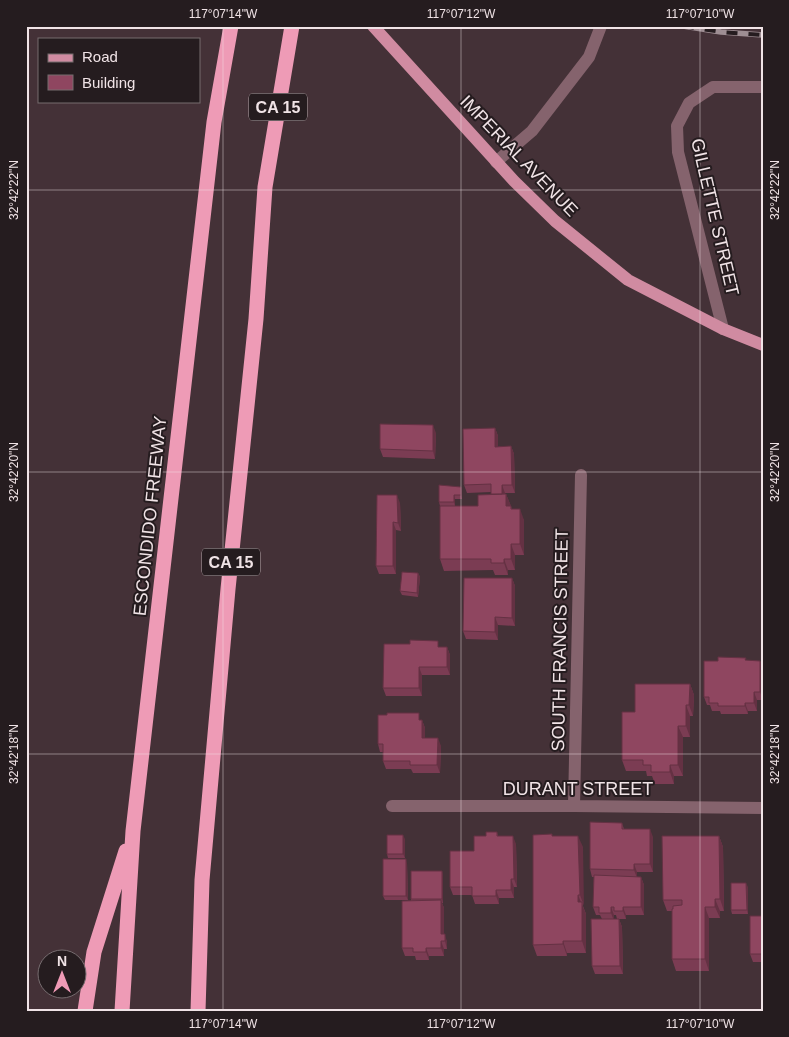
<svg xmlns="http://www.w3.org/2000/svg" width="789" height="1037" viewBox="0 0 789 1037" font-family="Helvetica,sans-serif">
  <rect width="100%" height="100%" fill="#443137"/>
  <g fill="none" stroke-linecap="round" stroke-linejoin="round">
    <path stroke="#85636d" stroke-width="12" d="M496 162 532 131 589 57 601 26
      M723 329 678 152 677 126 689 103 713 87H763
      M392 806H574L763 808
      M574 806 581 475"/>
    <path stroke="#d08ba1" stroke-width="12" d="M373 26 514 181 555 221 628 280 723 329 763 345"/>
    <path stroke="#ee9bb6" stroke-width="15" d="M85 1011 94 952 126 851
      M122 1011 133 831 214 122 231 26
      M198 1011 202 880 228 589 256 319 265 187 292 26"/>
    <defs>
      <path id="rail" d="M683 26 721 32 763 35"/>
    </defs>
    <use href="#rail" stroke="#9e8e93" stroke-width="5.5"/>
    <use href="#rail" stroke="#251c1f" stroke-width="4" stroke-dasharray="11" stroke-linecap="butt"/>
  </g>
  <path fill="#7b3c53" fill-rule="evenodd" d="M495 428 498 436V447L511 446 514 454 515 493H505V494H506L512 509 524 520V555H515V570H508V575H495L493 570 444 571 440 559 478 506 491 494V492L467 493 464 485Z
    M436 433 435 459 383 457 380 449Z
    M462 491V499H455V506H440L439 502Z
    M400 503 401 531 396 530V574H379L376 566Z
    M418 573 420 577 418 597 402 595 400 591Z
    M512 578 515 586V626L498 625V640L466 639 463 631Z
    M440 647H447L450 655V675H422V696H386L383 688Z
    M747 661H760L763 668V700H757V711H748V714H721L720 711H712L710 705H707L704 697Z
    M690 684 694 695 693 716H690V737H683V776H674V784H655L652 776H647L646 771H626L622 760 635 712Z
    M421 720H422L425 728V738L441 746 440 773H413L411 769H386L383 761V752H380L378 744Z
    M622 823 624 829 653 837V872H637V877H641L644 885V915H626V919H619L622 927 623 974H595L592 966 602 919 600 915H596L593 907 594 877H592L590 869ZM614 915H616L617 919H614Z
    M497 832 498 836 516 844 517 887H514V898H499V904H475L472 895H453L450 887 486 836Z
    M552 836 583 847V906L586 914V953H567V956H537L533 945Z
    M719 836 723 847 724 911H720V918H709V971H676L672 959V911H667L663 900Z
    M405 839V858H388L387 854Z
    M407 863 408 900H385L383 896Z
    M442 871 443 876V903H442L444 908V934L447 942V949H444V956H429V960H416L415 956H405L402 948 411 900V899Z
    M748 887V914H732L731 910Z
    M763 916V962H753L750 954Z"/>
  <path fill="#643143" d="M433 425 436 433 435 459 433 451Z
    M495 428 498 436V455L495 447Z
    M511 446 514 454 515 493 512 485Z
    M502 485 505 493V504L502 496Z
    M461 487 462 491V499L461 495Z
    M506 494 511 506H506Z
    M397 495 400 503 401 531 398 523Z
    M454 495 455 499V506L454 502Z
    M520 509 524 520V555L520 544Z
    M393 522 396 530V574L393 566Z
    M511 544 515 555V570L511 559Z
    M504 559 508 570V575L504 563Z
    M418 573 420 577 418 597 417 593Z
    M512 578 515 586V626L512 618Z
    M495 617 498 625V640L495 632Z
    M447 647 450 655V675L447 667Z
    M760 661 763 668V700L760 692Z
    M419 667 422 675V696L419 688Z
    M690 684 694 695 693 716 689 705Z
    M754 692 757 700V711L754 703Z
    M745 703 748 711V714L745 706Z
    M686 705 690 716V737L686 726Z
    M422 720 425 728V746L422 738Z
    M678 726 683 737V776L678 765Z
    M438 738 441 746 440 773 437 765Z
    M670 765 674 776V784L670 772Z
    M650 829 653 837V872L650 864Z
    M403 835 405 839V858L403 854Z
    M513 836 516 844 517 887 514 879Z
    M578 836 583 847 584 906 580 895Z
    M719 836 723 847 724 911 720 899Z
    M406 859 407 863 408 900 406 896Z
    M634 864 637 872V878L634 870Z
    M442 871 443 876V903L442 899Z
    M641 877 644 885V915L641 907Z
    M511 879 514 887V898L511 890Z
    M746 883 748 887V914L747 910Z
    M496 890 499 898V904L496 896Z
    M578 895 586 914V953L582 941 578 902Z
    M715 899 720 911V918L715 907Z
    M441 900 444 908V942L441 934Z
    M611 907 614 915V921L611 913Z
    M623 907 626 915V919L623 911Z
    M705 907 709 918V971L705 959Z
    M619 919 622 927 623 974 620 966Z
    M445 934 447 942V949L445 941Z
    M441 941 444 949V956L441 948Z
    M563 941 567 953V956L563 944Z
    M426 948 429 956V960L426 952Z"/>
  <path fill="#8f4660" stroke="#643143" d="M380 424 433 425V451L380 449Z
    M495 428V447L511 446 512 485H502V494H491V484L464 485 463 429Z
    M439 485 461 487V495H454V502H439Z
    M506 494V506H511V509H520V544H511V559H504V563H491V559H440V506H478V495Z
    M377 495H397L398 523 393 522V566H376Z
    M402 572 418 573 417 593 400 591Z
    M464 578H512V618L495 617V632L463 631Z
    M410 640 438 641V647H447V667H419V688H383L384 644H410Z
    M718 657 746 658 745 660 760 661V692H754V703H745V706H718V703H709V697H704V661H718Z
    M635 684H690L689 705H686V726H678V765H670V772H651V765H643V760H622V712H635Z
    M387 713H419V720H422V738H438L437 765H410V761H383V744H378V715H387Z
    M590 822 622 823V829H650V864H634V870L590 869Z
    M486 832H497V836H513L514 879H511V890H496V896H472V887H450V851H474V836H486Z
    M552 834V836H578L580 895H578V902H582V941H563V944L533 945V835Z
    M387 835H403V854H387Z
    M662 836H719L720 899H715V907H705V959H672V909H673V906L682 905V900H663Z
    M383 859H406V896H383Z
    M411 871H442V899H411Z
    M594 875 641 877V907H623V911H614V907H611V913H599V907H593Z
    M731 883H746L747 910H731Z
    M441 900V934H445V941H441V948H426V952H413V948H402V901Z
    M750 916H763V954H750Z
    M591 919H619L620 966H592Z"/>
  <path fill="none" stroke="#f0e3e6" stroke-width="1" stroke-opacity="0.45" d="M223 26V1011M461 26V1011M700 26V1011M26 190H763M26 472H763M26 754H763"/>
  <g text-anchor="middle" stroke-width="4" stroke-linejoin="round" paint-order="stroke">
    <g fill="#251c1f" stroke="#b3a7aa" stroke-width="1">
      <rect x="249" y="93.5" width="58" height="27" rx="4"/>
      <rect x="202" y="548.5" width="58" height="27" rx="4"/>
    </g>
    <g font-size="16" font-weight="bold" fill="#f0e3e6">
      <text x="278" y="113">CA 15</text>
      <text x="231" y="568">CA 15</text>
    </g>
    <g font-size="18" fill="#f0e3e6" stroke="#251c1f">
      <text transform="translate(519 156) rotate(46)" y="6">IMPERIAL AVENUE</text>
      <text transform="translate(715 217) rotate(77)" y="6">GILLETTE STREET</text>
      <text transform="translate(150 516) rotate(-84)" y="6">ESCONDIDO FREEWAY</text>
      <text transform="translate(560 640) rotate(-89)" y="6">SOUTH FRANCIS STREET</text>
      <text x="578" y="795">DURANT STREET</text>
    </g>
  </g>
  <rect width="789" height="1037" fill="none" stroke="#251c1f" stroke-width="55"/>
  <rect x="38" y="38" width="162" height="65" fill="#251c1f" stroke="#766c6f"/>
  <rect x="48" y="54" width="25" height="8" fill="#d08ba1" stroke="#766c6f"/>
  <text x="82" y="62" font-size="15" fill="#f0e3e6">Road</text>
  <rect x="48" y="75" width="25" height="15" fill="#8f4660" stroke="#766c6f"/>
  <text x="82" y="88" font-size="15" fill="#f0e3e6">Building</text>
  <g transform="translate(62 974)"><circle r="24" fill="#251c1f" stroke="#766c6f"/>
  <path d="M0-4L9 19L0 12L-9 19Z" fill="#f09ab6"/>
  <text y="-8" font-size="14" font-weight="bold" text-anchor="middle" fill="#f0e3e6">N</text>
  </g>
  <rect x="28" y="28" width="734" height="982" fill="none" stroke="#f0e3e6" stroke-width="2"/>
  <g font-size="12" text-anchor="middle" fill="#f0e3e6">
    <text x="223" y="18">117°07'14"W</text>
    <text x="461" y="18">117°07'12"W</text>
    <text x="700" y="18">117°07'10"W</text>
    <text transform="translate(14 190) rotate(-90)" y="4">32°42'22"N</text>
    <text transform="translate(775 190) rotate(-90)" y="4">32°42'22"N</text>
    <text transform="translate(14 472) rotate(-90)" y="4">32°42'20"N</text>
    <text transform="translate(775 472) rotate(-90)" y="4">32°42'20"N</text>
    <text transform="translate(14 754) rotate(-90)" y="4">32°42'18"N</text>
    <text transform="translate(775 754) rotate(-90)" y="4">32°42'18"N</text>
    <text x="223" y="1028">117°07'14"W</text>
    <text x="461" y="1028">117°07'12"W</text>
    <text x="700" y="1028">117°07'10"W</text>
  </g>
</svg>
